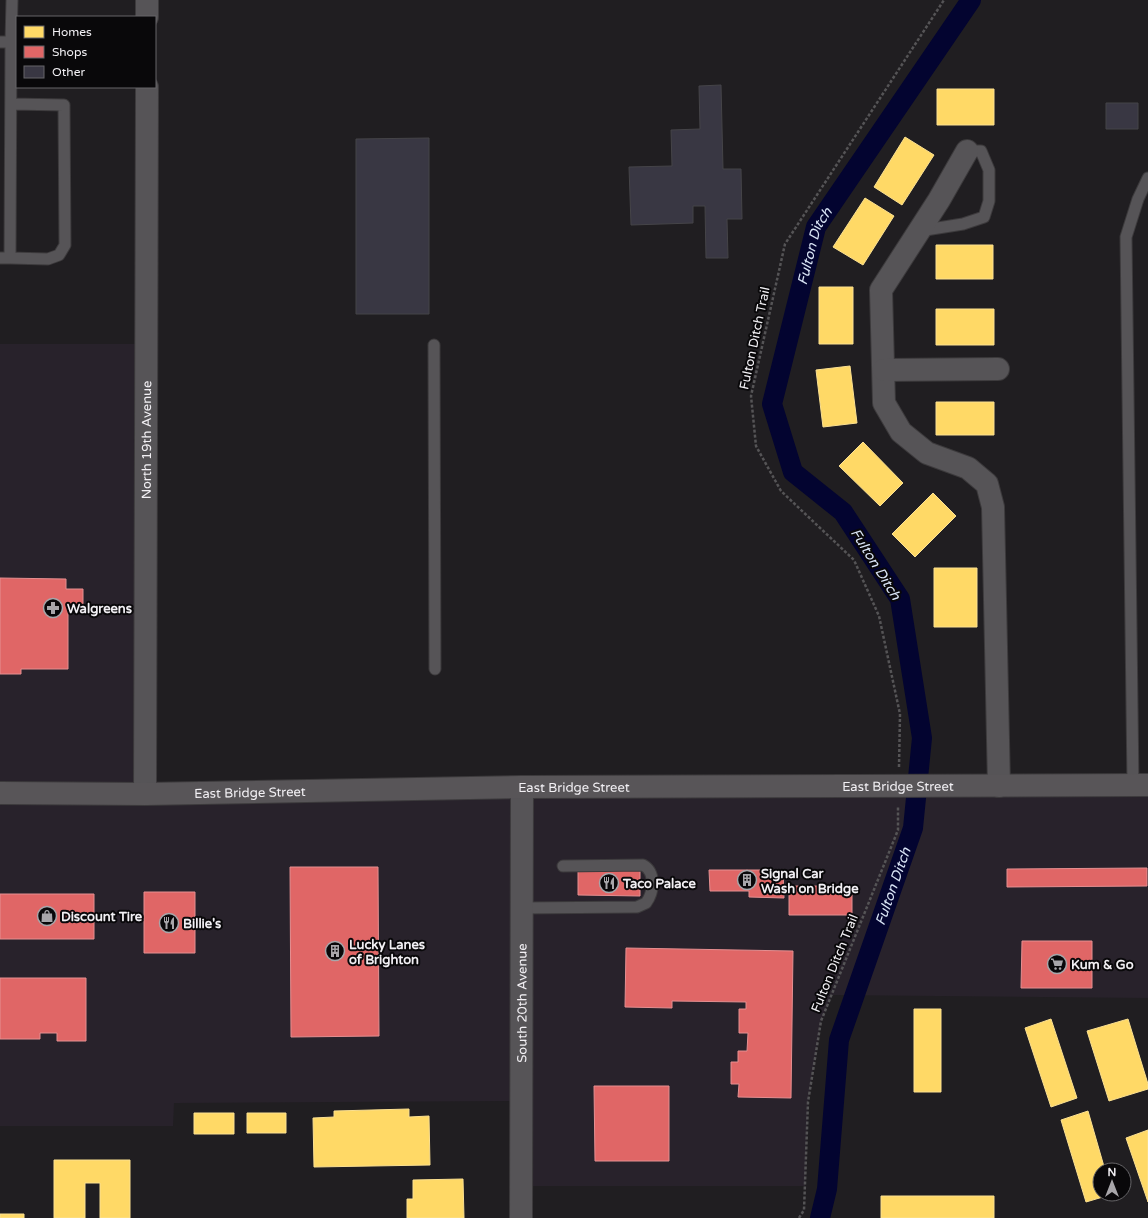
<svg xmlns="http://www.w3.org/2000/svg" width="1148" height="1218" viewBox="0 0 1148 1218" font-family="'Varela Round',sans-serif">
  <rect width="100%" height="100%" fill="#201e21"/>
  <path fill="#28222b" d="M0 344H146L145 793 1148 785V998L832 995 821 1021 808 1102 805 1186H521V1101L174 1103 173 1126H0Z"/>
  <path fill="#ffd966" stroke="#fbe091" d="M937 89H994V125H937Z
    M905 137 934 155 902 205 874 187Z
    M865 198 894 216 863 265 833 247Z
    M936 245H993V279H936Z
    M819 287H853V344H819Z
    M936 309H994V345H936Z
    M850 366 857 423 823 427 816 370Z
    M936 402H994V435H936Z
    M863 442 903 483 880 506 839 466Z
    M933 493 956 516 915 557 892 534Z
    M934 568H977V627H934Z
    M914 1009H941V1092H914Z
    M1051 1019 1077 1098 1051 1107 1025 1028Z
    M1128 1019 1148 1084V1089L1109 1101 1087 1031Z
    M409 1109V1117L429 1116 430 1165 314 1167 313 1118 334 1117V1111Z
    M1088 1111 1105 1170H1100V1194H1113L1086 1202 1061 1120Z
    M194 1113H234V1134H194Z
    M247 1113H286V1133H247Z
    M1148 1130V1202L1126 1138Z
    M54 1160H130V1218H100V1183H85V1218H54Z
    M463 1179 464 1218H407V1199H413V1180Z
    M881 1196H994V1218H881Z
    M0 1214H24V1218H0Z"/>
  <path fill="#e06666" stroke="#e58f91" d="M0 578 66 579V589H83V612H68V669H21V674H0Z
    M290 867H378L379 1036 291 1037Z
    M1147 868V886L1007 887V869Z
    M578 869 640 870V896L578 895Z
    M709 870H783L784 898 749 897V891H710Z
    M789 886H852V915H789Z
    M144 892H195V953H144Z
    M0 894H94V939H0Z
    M1022 941H1092V988H1021Z
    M626 948 793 951 791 1098 738 1097 739 1084H731V1062H738V1051H747L748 1033H739V1009H746V1002L672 1001V1008L625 1007Z
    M0 978H86V1041H57V1033H40V1039H0Z
    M594 1086H669V1161H595Z"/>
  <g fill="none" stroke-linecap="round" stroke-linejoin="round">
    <path stroke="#030430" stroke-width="20" id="s1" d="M820 1218 827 1189 839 1040 913 828 922 738 900 599 843 512 793 472 772 404 816 227 971 0"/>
  </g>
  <path fill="#393743" stroke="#454448" d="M721 85 723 169H741L742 219H727L728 258H706L705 206H693V223L631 225 629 167 672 166 671 130 700 129 699 86Z
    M1106 103H1138V129H1106Z
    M429 138V314H356V139Z"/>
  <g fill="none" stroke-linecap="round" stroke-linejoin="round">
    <defs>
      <path id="lane" d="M0 42H11L12 0
        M919 231 963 224 984 217 989 201V170L981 151H967
        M0 258H10L11 42H17
        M10 258 48 259 59 255 65 245 64 105 12 104
        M434 345 435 669
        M1133 785 1126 237 1138 199 1148 178
        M521 908 637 907 646 903C654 892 656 872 643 865L563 866"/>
      <g id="street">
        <path d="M147 17V0"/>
        <path d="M967 151 939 200 881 290 884 403 901 432 927 453 968 468 987 484 993 507 999 786"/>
        <path d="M884 370 998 369"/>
        <path id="s2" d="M145 794 147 87"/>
        <path id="s3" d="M521 1218 522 787"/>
      </g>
      <g id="secondary">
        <path id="s4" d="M0 793 145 794 522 787 1148 785"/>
      </g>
    </defs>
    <use href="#lane" stroke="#3c3a3c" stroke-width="13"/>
    <use href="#street" stroke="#3c3a3c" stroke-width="24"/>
    <use href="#secondary" stroke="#3c3a3c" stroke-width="24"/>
    <path stroke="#555456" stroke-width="2.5" stroke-dasharray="3 2" stroke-linecap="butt" d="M899 767 900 714 879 616 854 560 781 491 756 446 751 396 785 244 944 0
      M799 1218 804 1210 808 1102 821 1021 898 830V806"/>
    <use href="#lane" stroke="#565457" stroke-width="11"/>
    <use href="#street" stroke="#565457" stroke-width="22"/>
    <use href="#secondary" stroke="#585558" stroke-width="22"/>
  </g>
  <defs>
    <symbol id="pharmacy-ring" viewBox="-11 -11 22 22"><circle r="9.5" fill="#09080a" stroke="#a8a6aa" stroke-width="1.5"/><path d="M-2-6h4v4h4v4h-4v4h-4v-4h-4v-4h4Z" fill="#a8a6aa"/></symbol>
    <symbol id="building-ring" viewBox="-11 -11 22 22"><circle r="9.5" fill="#09080a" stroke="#a8a6aa" stroke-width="1.5"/><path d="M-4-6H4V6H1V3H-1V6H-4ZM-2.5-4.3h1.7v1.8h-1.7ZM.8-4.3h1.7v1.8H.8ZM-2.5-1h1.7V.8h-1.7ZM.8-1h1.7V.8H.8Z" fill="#a8a6aa"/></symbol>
    <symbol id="restaurant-ring" viewBox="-11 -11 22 22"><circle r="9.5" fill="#09080a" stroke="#a8a6aa" stroke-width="1.5"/><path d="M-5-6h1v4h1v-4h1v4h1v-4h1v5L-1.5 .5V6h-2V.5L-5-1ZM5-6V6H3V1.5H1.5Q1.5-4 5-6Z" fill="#a8a6aa"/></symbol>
    <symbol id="shop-ring" viewBox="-11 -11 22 22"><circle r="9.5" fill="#09080a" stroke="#a8a6aa" stroke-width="1.5"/><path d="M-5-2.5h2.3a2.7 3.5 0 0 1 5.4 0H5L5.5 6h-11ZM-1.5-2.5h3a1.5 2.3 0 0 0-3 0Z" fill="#a8a6aa"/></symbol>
    <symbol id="supermarket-ring" viewBox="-11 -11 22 22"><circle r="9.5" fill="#09080a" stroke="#a8a6aa" stroke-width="1.5"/><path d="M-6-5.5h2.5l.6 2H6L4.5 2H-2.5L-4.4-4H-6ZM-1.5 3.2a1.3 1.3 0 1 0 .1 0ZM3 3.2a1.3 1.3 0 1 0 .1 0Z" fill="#a8a6aa"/></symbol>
  </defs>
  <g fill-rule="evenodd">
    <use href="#pharmacy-ring" x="42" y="597" width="22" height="22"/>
    <use href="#building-ring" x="736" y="869" width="22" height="22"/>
    <use href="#restaurant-ring" x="598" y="872" width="22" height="22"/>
    <use href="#shop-ring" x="36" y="905" width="22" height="22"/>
    <use href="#restaurant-ring" x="158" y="912" width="22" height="22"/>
    <use href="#building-ring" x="324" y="940" width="22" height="22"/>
    <use href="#supermarket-ring" x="1046" y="953" width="22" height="22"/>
  </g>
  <g text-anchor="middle" stroke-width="4" stroke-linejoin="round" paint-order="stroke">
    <g font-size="13" fill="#f2f0f4" stroke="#09080a">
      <text transform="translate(754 338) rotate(-78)" y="5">Fulton Ditch Trail</text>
      <text dy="5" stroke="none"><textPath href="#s2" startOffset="354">North 19th Avenue</textPath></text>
      <text dy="5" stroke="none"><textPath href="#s4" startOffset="898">East Bridge Street</textPath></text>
      <text dy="5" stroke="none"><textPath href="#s4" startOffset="574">East Bridge Street</textPath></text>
      <text dy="5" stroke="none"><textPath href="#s4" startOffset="250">East Bridge Street</textPath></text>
      <text transform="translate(834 963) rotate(-68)" y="5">Fulton Ditch Trail</text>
      <text dy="5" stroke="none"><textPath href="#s3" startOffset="215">South 20th Avenue</textPath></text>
    </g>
    <g font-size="13" font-weight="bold" fill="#f2f0f4" stroke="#09080a" text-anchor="start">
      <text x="67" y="613">Walgreens</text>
      <text x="761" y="878">Signal Car<tspan x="761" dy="15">Wash on Bridge</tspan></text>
      <text x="623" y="888">Taco Palace</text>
      <text x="61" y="921">Discount Tire</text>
      <text x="183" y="928">Billie's</text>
      <text x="349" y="949">Lucky Lanes<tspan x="349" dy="15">of Brighton</tspan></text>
      <text x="1071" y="969">Kum &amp; Go</text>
    </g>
    <g font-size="14" font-style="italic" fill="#dae5f6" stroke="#09080a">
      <text dy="5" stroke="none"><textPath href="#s1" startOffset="1038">Fulton Ditch</textPath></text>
      <text transform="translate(876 564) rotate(58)" y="5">Fulton Ditch</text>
      <text dy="5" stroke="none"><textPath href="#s1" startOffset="342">Fulton Ditch</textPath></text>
    </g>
  </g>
  <rect x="16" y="16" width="140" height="72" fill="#09080a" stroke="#666568"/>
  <rect x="24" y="26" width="20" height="12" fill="#ffd966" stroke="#666568"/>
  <text x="52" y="36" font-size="12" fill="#f2f0f4">Homes</text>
  <rect x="24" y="46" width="20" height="12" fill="#e06666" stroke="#666568"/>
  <text x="52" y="56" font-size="12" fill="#f2f0f4">Shops</text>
  <rect x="24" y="66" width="20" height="12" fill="#393743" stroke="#666568"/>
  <text x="52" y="76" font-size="12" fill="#f2f0f4">Other</text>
  <g transform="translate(1112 1182)"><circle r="19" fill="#09080a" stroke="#666568"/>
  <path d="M0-3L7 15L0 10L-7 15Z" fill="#a8a6aa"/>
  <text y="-6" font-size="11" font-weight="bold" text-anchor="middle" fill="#f2f0f4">N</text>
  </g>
</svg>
